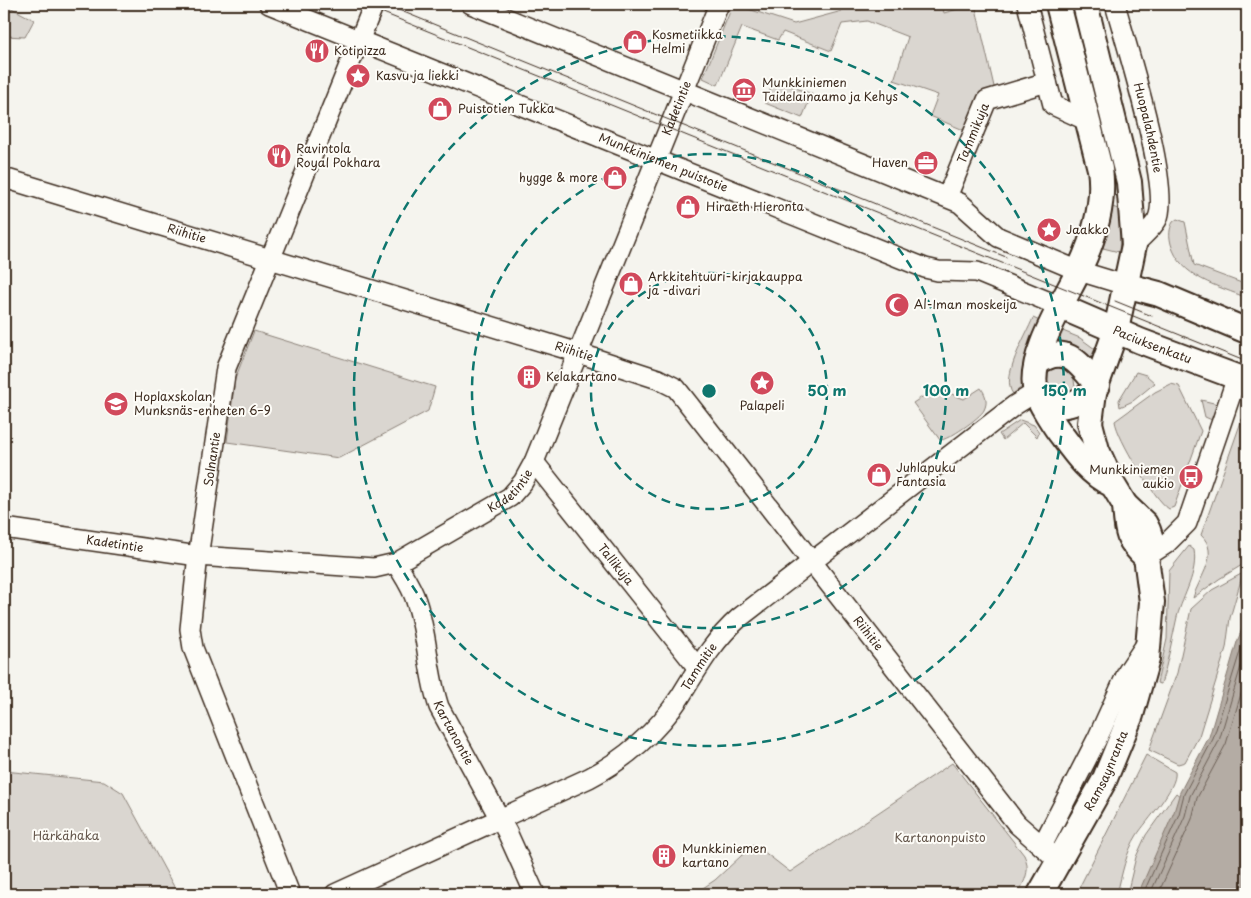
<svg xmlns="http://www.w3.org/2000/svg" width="1251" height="898" viewBox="0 0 1251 898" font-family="'Playpen Sans',sans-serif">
  <rect width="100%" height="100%" fill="#f5f4ee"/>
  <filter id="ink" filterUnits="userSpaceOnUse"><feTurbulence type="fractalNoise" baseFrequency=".02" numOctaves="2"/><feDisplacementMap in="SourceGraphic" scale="10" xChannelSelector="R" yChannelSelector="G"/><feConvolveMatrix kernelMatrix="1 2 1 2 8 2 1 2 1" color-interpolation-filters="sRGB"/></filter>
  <g filter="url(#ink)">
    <path fill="#dad6d0" stroke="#8a8077" d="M4 4 34 20 25 37 4 36Z
      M733 4 794 24 842 11 841 4H942L944 13 975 4 995 91 966 131 930 116 938 95 894 80 908 37 867 21 842 24 831 51 783 32 778 40 742 27 718 85 703 78Z
      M774 80 812 94 802 118 765 103Z
      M1112 207 1122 210 1119 252 1103 248Z
      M1177 219 1185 222 1194 265 1247 285V298C1219 286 1180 278 1171 244 1169 236 1169 229 1173 222Z
      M1033 318 1042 322 1023 376V386L1013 394C1000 377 1026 336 1033 318Z
      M1058 329 1080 338 1095 349 1090 359C1082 347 1068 340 1053 343Z
      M254 331 435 387 428 411 339 458 227 442 235 379Z
      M1055 366H1062L1073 374 1075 387 1071 392 1052 397 1044 388 1046 372Z
      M1136 372 1146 375 1155 383 1133 401 1120 407 1119 400Z
      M1171 384 1179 386 1201 431 1174 507 1169 509C1154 499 1117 438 1115 421L1155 392Z
      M936 388 964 399 981 388C986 395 988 402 984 410 981 417 947 441 940 440L913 403Z
      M1201 400 1218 404 1212 420 1205 417Z
      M1247 416V562L1219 579 1193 598C1199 577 1221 554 1201 535L1242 419Z
      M1020 420 1034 425 1039 432 1037 437 1023 423 1003 440 999 434Z
      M1189 546 1194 550C1198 573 1183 595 1177 617 1172 639 1168 662 1161 684L1157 683 1167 639 1169 571Z
      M1243 573 1230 618 1226 648 1199 736 1185 762 1178 764 1149 750 1177 673 1191 609 1212 590Z
      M1132 674 1109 746 1068 824 1058 837Z
      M1146 755 1175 772C1178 787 1146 821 1137 835 1126 852 1122 874 1117 894H1076Z
      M952 763 1024 855C1031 870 1025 880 1018 894H694L715 880 754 844 790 872Z
      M4 771 104 781 123 793 178 894H4Z
      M1176 793 1185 800 1171 894H1127L1136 857 1146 835Z"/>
    <path fill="#b4aca4" stroke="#84786e" d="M1247 616V894H1138L1174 812 1180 792 1209 737 1237 642Z"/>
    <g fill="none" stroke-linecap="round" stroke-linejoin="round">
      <path stroke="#6b5e54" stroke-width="1" d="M1143 894 1179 814 1184 794 1213 739 1247 629
        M1150 894 1185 816 1190 796 1219 741 1247 646
        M1158 894 1192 819 1197 798 1226 744 1247 674"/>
      <defs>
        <g id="minor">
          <path id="s1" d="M269 4 925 268 938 271 977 272 1059 306"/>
          <path d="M471 4 960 203 998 237 1079 271 1125 285"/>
          <path d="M1027 4 1053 105 1088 121"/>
          <path id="s2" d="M1115 4C1125 41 1173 191 1157 220 1152 229 1141 237 1134 245"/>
          <path id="s3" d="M4 178 566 349 658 379 676 388 1017 824 1059 861"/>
          <path id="s4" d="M947 197 987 100 1047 82"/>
          <path id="s5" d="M534 462 697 667"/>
          <path id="s6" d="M4 528 198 556 374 568 396 563 510 497 523 482 534 462 719 4"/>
          <path d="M1146 557 1166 544 1187 523 1237 377"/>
          <path id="s7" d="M396 563C403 575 412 587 416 601 428 635 427 672 439 707L507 832 535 894"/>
          <path d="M1042 846 1098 737 1128 671 1148 641"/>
          <path id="s8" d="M290 894 193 648 190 629 197 564 226 368 374 4"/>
          <path id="s9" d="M335 894 589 778C624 760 658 731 680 697 698 668 713 641 739 618L1015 405 1036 392"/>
        </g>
        <g id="major">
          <path d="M1058 4 1100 169C1105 203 1094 238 1080 268 1066 298 1026 359 1036 391 1038 401 1056 428 1063 437 1076 455 1091 475 1111 484"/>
          <path d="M1125 285 1159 294 1247 331"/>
          <path id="s10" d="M1059 306 1140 341 1247 381"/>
          <path d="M1037 363C1065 342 1080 364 1097 385"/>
          <path d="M1042 402C1061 411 1078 403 1094 392"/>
          <path d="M1125 505C1127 531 1126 540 1146 557"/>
          <path id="s11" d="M1040 894 1104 781 1131 715 1147 659 1152 602 1146 557 1151 539 1148 530 1145 524 1125 505 1113 485 1097 450 1090 423 1094 392 1116 330 1134 245 1129 182 1085 4"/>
        </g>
      </defs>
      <use href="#minor" stroke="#3b2a1e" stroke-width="22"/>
      <use href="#major" stroke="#3b2a1e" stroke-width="28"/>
      <use href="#minor" stroke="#fdfcf7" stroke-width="19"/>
      <use href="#major" stroke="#fdfcf7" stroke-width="24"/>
      <path stroke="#3b2a1e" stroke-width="1" d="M361 4 1247 362
        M384 4 1006 257
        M1115 301 1152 316"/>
    </g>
  </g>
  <g fill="none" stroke="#0f766e" stroke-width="2.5" stroke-dasharray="9 6">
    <circle cx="709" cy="391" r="118"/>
    <circle cx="709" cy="391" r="237"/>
    <circle cx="709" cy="391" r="355"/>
  </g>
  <defs>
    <symbol id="shop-disc" viewBox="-11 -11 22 22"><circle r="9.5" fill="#d1495b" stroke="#fdfcf7"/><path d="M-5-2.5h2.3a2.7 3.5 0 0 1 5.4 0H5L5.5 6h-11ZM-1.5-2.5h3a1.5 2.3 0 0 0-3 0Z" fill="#fff"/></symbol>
    <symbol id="restaurant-disc" viewBox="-11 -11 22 22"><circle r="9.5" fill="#d1495b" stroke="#fdfcf7"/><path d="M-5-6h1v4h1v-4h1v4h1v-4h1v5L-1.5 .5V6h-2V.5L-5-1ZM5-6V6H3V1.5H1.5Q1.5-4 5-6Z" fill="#fff"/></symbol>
    <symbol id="sight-disc" viewBox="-11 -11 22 22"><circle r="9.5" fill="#d1495b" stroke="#fdfcf7"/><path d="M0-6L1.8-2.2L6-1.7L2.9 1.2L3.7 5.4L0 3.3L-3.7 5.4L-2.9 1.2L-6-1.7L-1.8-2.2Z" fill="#fff"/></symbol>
    <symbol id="museum-disc" viewBox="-11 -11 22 22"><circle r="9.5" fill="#d1495b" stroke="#fdfcf7"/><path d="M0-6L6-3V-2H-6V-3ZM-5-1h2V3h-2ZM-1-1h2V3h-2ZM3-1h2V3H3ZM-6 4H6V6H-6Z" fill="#fff"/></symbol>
    <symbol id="office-disc" viewBox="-11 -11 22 22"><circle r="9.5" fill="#d1495b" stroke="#fdfcf7"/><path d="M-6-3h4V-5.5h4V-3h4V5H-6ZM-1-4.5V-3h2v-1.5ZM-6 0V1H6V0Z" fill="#fff"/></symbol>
    <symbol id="mosque-disc" viewBox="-11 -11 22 22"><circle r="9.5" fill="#d1495b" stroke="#fdfcf7"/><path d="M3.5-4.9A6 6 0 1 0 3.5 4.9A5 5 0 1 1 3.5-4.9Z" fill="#fff"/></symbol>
    <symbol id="building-disc" viewBox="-11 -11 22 22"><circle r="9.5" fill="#d1495b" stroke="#fdfcf7"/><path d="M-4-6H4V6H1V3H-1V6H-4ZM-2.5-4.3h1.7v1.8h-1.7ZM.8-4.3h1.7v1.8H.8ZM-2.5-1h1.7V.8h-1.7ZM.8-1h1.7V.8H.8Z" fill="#fff"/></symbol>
    <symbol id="school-disc" viewBox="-11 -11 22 22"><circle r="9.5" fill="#d1495b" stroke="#fdfcf7"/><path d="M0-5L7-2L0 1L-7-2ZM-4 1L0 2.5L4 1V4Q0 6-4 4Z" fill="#fff"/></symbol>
    <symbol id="bus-disc" viewBox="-11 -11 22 22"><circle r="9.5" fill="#d1495b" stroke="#fdfcf7"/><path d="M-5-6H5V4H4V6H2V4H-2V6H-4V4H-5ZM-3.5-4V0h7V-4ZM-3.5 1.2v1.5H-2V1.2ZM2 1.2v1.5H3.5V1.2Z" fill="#fff"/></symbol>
  </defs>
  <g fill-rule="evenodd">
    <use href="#shop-disc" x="621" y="28" width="28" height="28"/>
    <use href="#restaurant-disc" x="303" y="37" width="28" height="28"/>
    <use href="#sight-disc" x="344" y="62" width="28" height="28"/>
    <use href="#museum-disc" x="730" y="76" width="28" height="28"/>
    <use href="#shop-disc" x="426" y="95" width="28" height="28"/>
    <use href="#restaurant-disc" x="265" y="142" width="28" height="28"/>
    <use href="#office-disc" x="912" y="149" width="28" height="28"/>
    <use href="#shop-disc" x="601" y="164" width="28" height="28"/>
    <use href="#shop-disc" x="674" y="193" width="28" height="28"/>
    <use href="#sight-disc" x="1035" y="216" width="28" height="28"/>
    <use href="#shop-disc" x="617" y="270" width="28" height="28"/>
    <use href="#mosque-disc" x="883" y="291" width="28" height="28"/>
    <use href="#building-disc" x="515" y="363" width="28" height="28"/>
    <use href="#sight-disc" x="748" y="369" width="28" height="28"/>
    <use href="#school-disc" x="102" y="390" width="28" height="28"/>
    <use href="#shop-disc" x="865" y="461" width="28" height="28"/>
    <use href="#bus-disc" x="1177" y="463" width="28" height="28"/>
    <use href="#building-disc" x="650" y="842" width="28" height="28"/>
  </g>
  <g text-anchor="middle" stroke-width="4" stroke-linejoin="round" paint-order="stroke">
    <g font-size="12" fill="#3b2a1e" stroke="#fdfcf7" text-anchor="start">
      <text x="652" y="39">Kosmetiikka<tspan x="652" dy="14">Helmi</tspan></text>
      <text x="334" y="55">Kotipizza</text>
      <text x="376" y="80">Kasvu ja liekki</text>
      <text x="762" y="87">Munkkiniemen<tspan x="762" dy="14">Taidelainaamo ja Kehys</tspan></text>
      <text x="458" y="113">Puistotien Tukka</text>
      <text x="296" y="153">Ravintola<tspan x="296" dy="14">Royal Pokhara</tspan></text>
      <text x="908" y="167" text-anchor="end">Haven</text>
      <text x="598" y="182" text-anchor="end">hygge &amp; more</text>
      <text x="706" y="211">Hiraeth Hieronta</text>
      <text x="1066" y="234">Jaakko</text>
      <text x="648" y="281">Arkkitehtuuri-kirjakauppa<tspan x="648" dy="14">ja -divari</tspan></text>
      <text x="914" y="309">Al-Iman moskeija</text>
      <text x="546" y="381">Kelakartano</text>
      <text x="134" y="401">Hoplaxskolan,<tspan x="134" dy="14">Munksnäs-enheten 6–9</tspan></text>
      <text x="762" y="410" text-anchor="middle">Palapeli</text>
      <text x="896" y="472">Juhlapuku<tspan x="896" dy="14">Fantasia</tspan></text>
      <text x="1174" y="474" text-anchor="end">Munkkiniemen<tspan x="1174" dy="14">aukio</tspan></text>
      <text x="682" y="853">Munkkiniemen<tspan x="682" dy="14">kartano</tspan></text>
    </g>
    <g font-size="12" fill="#3b2a1e" stroke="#fdfcf7">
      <text dy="4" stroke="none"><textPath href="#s6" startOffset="951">Kadetintie</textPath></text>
      <text dy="4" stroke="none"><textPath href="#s2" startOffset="128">Huopalahdentie</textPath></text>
      <text dy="4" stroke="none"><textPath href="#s4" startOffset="69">Tammikuja</textPath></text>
      <text dy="4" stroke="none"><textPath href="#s1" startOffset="425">Munkkiniemen puistotie</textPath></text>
      <text dy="4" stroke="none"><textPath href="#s3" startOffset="191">Riihitie</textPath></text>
      <text dy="4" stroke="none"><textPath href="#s10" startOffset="101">Paciuksenkatu</textPath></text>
      <text dy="4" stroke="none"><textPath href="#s3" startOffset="596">Riihitie</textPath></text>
      <text dy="4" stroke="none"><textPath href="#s8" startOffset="455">Solnantie</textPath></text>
      <text dy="4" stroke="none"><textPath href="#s6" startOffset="531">Kadetintie</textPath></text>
      <text dy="4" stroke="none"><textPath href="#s6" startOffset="112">Kadetintie</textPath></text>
      <text dy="4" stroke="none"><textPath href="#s5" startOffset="131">Tallikuja</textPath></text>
      <text dy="4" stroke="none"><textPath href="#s3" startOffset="1016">Riihitie</textPath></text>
      <text dy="4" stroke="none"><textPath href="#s9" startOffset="438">Tammitie</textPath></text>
      <text dy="4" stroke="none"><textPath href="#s7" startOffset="181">Kartanontie</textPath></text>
      <text dy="4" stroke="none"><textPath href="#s11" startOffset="140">Ramsaynranta</textPath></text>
    </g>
    <g font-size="12" fill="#63554a" stroke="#fdfcf7">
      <text x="66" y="840">Härkähaka</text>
      <text x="940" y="842">Kartanonpuisto</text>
    </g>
  </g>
  <circle cx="709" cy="391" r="8" fill="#0f766e" stroke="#fdfcf7" stroke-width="2.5"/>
  <g font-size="15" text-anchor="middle" font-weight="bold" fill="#0f766e" stroke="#fdfcf7" stroke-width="4" stroke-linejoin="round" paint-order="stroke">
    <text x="827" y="396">50 m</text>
    <text x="946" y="396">100 m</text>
    <text x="1064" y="396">150 m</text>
  </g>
  <rect width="1251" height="898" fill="none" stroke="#fdfcf7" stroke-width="20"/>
  <rect x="10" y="10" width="1231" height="878" fill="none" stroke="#3b2a1e" stroke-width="2" filter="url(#ink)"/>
</svg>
